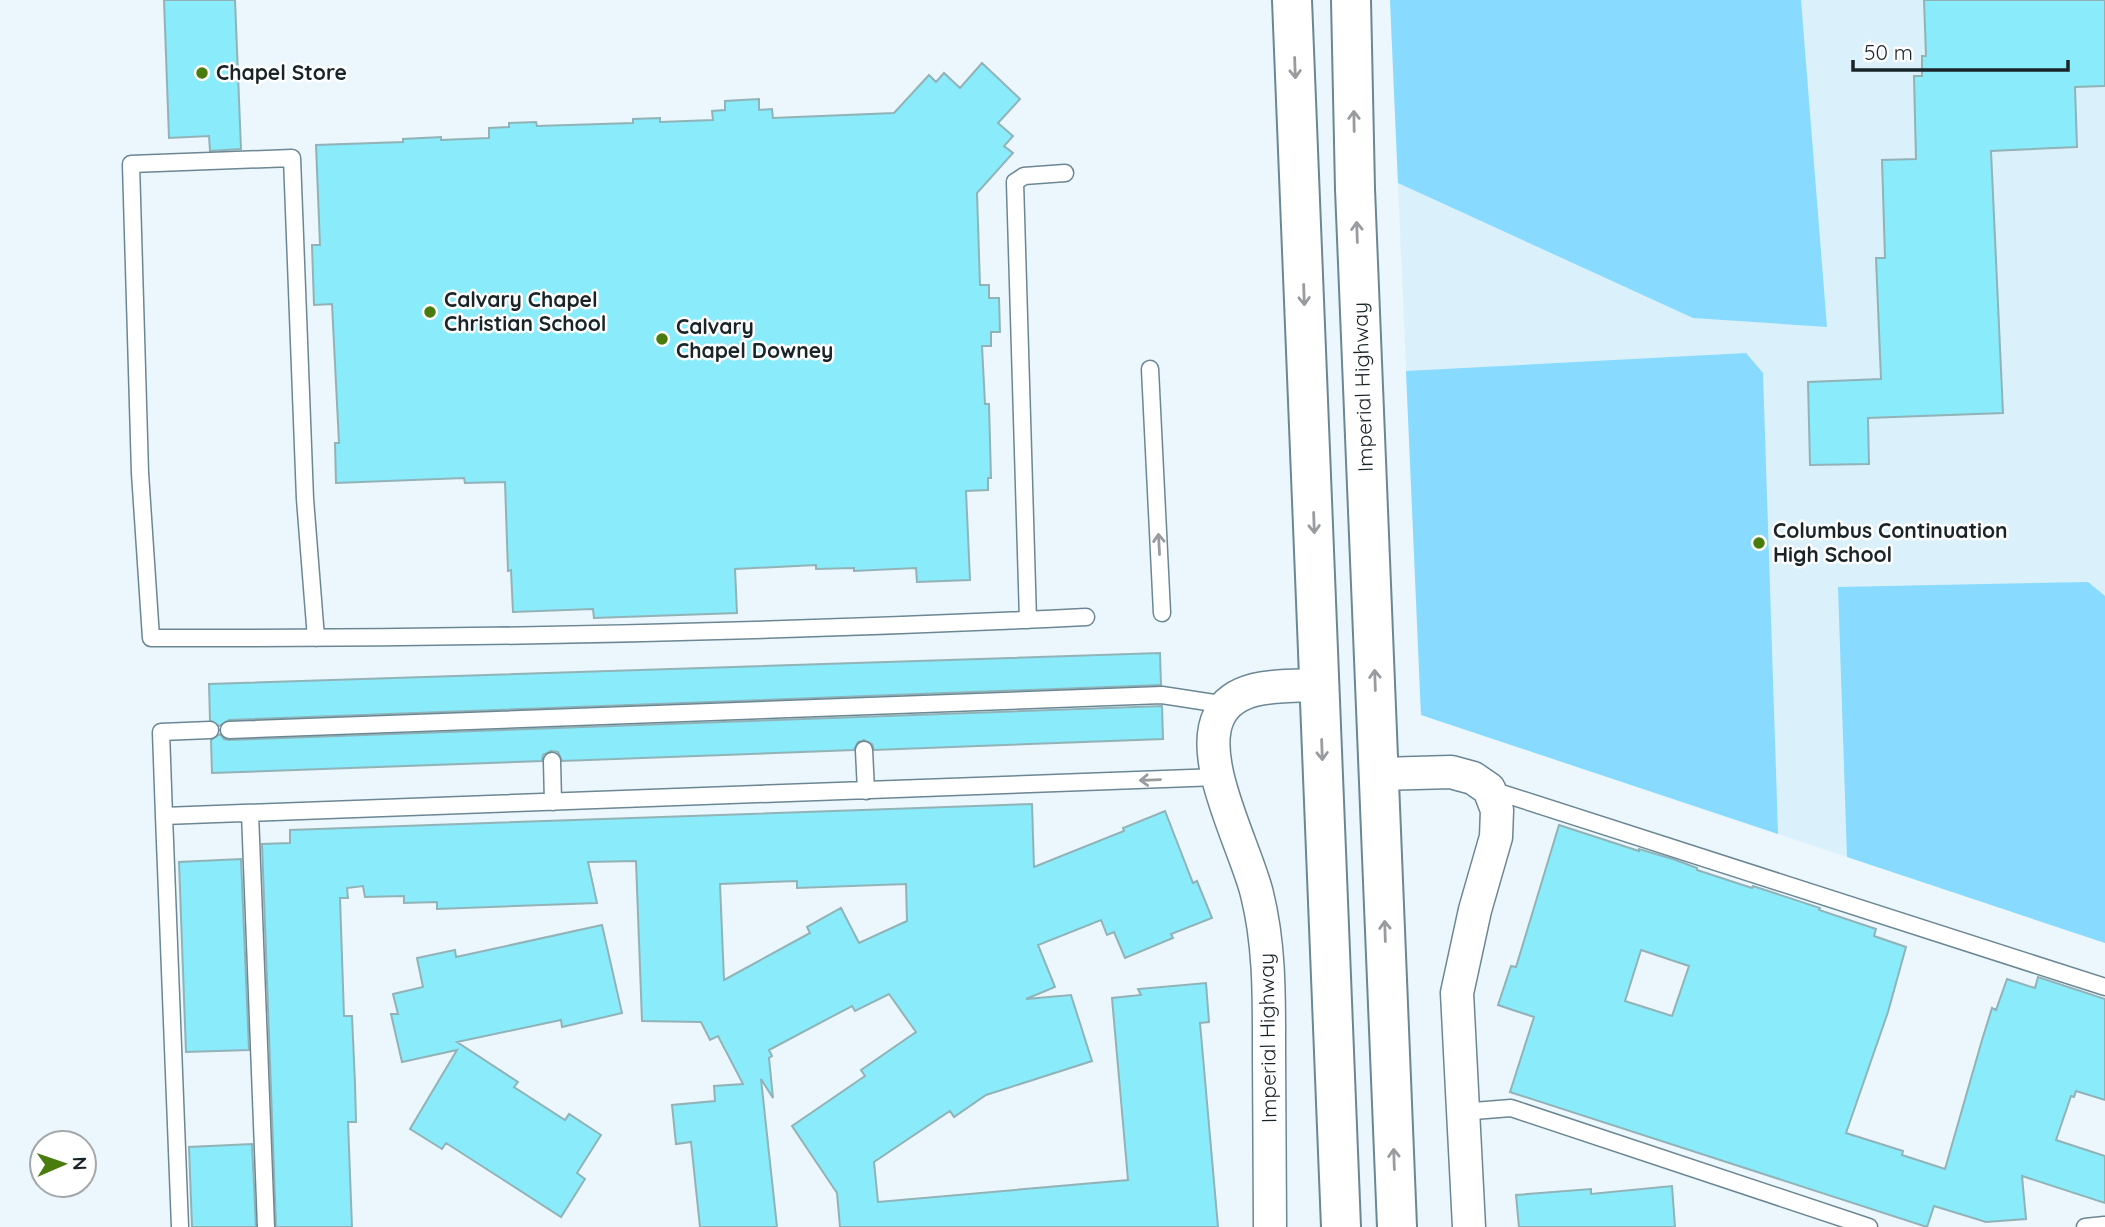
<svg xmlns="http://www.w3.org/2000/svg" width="2105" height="1227" viewBox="0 0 2105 1227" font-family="Quicksand,sans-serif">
  <rect width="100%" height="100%" fill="#ebf7fc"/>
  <path fill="#daf1fc" d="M1390 0H2105V943L1421 715Z"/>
  <path fill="#88daff" d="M1390 0H1801L1827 327 1693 318 1398 183Z
    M1746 353 1763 373 1778 834 1421 715 1406 371Z
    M2088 582 2105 596V943L1847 857 1838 587Z"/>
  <path fill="#8aebfb" stroke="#91b3b8" stroke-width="2" fill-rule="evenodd" d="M164 0H235L241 149 210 151 209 136 169 138Z
    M1924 0H2105V86L2075 87 2077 147 1991 151 2003 413 1868 418 1869 464 1810 465 1808 382 1881 379 1876 258H1885L1882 160 1916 159 1914 76H1922V56H1926Z
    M982 63 1020 99 998 123 1013 136 1004 146 1013 153 977 193 980 285H989V298H999L1000 332H991V346H982L985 404H989L991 478H988V490L966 491 970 580 917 582 916 568 854 571V568L816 569V565L735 569 737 613 594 618 593 609 513 612 511 570 508 571 505 482 465 483 464 478 336 483 335 443H339L332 304 314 305 312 245H320L316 145 403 142V139L441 137V140L489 138V128L509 127V123L536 122 537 126 633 123V119L660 118V122L713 120 712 111 725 110V101L759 99V110L772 109 773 118 894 113 929 75 936 82 944 73 960 88Z
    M1160 653 1161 685 229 720 219 726 210 720 209 684Z
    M1162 706 1163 739 874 750 872 744 864 740 858 742 854 750 562 761 558 752 551 751 543 755 542 761 212 773 211 740 220 734 224 739 229 740Z
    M1032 804 1034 867 1124 831 1123 828 1165 811 1193 883 1197 881 1212 918 1171 934 1173 938 1125 958 1114 932 1107 935 1101 920 1038 945 1055 987 1026 999 1071 995 1092 1061 986 1095 954 1117 950 1111 874 1162 878 1202 1128 1180 1112 998 1141 995 1138 989 1206 983 1209 1022 1200 1023 1218 1227H840L837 1193 792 1126 865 1076 861 1070 916 1032 889 994 855 1011 852 1006 769 1050 772 1056 769 1058 773 1098 761 1079 777 1227H700L691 1142 676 1144 672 1105 715 1101 714 1086 743 1084 718 1036 710 1040 701 1022 642 1021 636 861 588 862 597 903 437 909V902L404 903V896L365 897 363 886 347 888 348 898H340L344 1016H352L355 1083 356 1122H348L352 1227H276L262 844 290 843V830ZM797 881V888L906 884 907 921 859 943 841 908 807 927 810 933 724 980 720 884Z
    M1559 825 1639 851V849L1673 859 1697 868V870L1752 888 1753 886 1820 908 1819 910 1876 929 1874 936 1906 947 1888 1012 1846 1133 1903 1151 1902 1155 1945 1169 1982 1040 1992 1008 1996 1010 2007 979 2035 988 2038 977 2105 999V1100L2076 1091 2074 1097 2071 1096 2056 1140 2105 1156V1203L2022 1176 2026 1219 1986 1222 1934 1206 1927 1227 1510 1092 1534 1017 1498 1005 1511 966 1516 967ZM1641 950 1689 966 1672 1016 1625 1001Z
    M241 859 249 1050 186 1052 179 862Z
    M602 925 622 1013 562 1027 561 1020 457 1042 518 1082 514 1087 565 1120 569 1114 601 1135 577 1173 585 1179 561 1217 446 1143 442 1149 410 1129 457 1050 402 1062 391 1014H398L393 994 423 987 417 958 455 950 456 957Z
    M252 1144 256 1227H192L189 1147Z
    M1672 1186 1675 1227H1519L1516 1195 1591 1189V1194Z"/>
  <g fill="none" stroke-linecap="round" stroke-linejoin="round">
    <defs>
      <path id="lane" d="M1150 369 1162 613
        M1028 620 1015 182 1024 176 1065 173
        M316 638 305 499 292 158 131 164 140 473 151 638C463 639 774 632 1086 617
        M229 730 1162 695 1227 705
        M864 750 866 791
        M552 761 553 802
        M1489 789 2105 987
        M250 813 266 1227
        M164 816 161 732 210 730
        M1461 1112 1511 1108 1869 1227
        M180 1227 164 816 1218 777
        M2085 1227 2104 1225"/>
      <path id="street" d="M1379 774 1451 772 1473 778 1489 789 1497 810 1496 837 1475 910 1457 993 1469 1227
        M1270 1227C1270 1169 1269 1110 1269 1052 1269 999 1270 946 1257 894 1246 848 1197 760 1219 716 1236 681 1287 687 1320 685"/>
      <path id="primary" d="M1292 0 1341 1227
        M1351 0 1355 189 1397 1227"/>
    </defs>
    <use href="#lane" stroke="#6b8794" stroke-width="19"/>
    <use href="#street" stroke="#6b8794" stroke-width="35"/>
    <use href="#primary" stroke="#6b8794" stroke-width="42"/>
    <use href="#lane" stroke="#fff" stroke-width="16"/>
    <use href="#street" stroke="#fff" stroke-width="32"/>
    <use href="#primary" stroke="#fff" stroke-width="38"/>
  </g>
  <defs><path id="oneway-shaft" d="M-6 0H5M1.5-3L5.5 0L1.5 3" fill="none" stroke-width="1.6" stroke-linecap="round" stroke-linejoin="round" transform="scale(1.75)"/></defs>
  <g stroke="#989c9f">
    <use href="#oneway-shaft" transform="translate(1295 68) rotate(88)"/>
    <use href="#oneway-shaft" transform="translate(1354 121) rotate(-91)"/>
    <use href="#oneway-shaft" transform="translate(1357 232) rotate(-92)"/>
    <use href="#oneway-shaft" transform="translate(1304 295) rotate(88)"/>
    <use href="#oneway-shaft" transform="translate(1314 523) rotate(88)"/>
    <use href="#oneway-shaft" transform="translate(1159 544) rotate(-93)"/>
    <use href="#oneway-shaft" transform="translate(1375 680) rotate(-92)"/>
    <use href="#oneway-shaft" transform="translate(1322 750) rotate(88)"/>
    <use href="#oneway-shaft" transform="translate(1150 780) rotate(178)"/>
    <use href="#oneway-shaft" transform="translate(1385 931) rotate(-92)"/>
    <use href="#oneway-shaft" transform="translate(1394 1159) rotate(-92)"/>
  </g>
  <g fill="#497c0d" stroke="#fff" stroke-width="2.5">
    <circle cx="202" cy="73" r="7"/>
    <circle cx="430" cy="312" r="7"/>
    <circle cx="662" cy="339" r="7"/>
    <circle cx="1759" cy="543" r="7"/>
  </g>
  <g text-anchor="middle" stroke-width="5" stroke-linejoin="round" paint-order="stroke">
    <g font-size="21" font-weight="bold" fill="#192429" stroke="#fff" text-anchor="start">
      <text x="216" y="80">Chapel Store</text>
      <text x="444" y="307">Calvary Chapel<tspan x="444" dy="24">Christian School</tspan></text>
      <text x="676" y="334">Calvary<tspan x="676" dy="24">Chapel Downey</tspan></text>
      <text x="1773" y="538">Columbus Continuation<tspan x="1773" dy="24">High School</tspan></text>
    </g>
    <g font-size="21" fill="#192429" stroke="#fff">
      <text transform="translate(1363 387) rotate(-92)" y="7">Imperial Highway</text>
      <text transform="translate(1268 1038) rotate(-91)" y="7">Imperial Highway</text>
    </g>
  </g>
  <g transform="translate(63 1164) rotate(88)"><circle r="33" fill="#ffffff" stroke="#a3a7a9" stroke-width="2"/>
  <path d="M0-5L12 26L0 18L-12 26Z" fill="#497c0d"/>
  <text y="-10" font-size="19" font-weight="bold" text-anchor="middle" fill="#192429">N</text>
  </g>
  <path d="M1853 60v10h215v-10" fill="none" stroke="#192429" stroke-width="3.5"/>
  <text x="1864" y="60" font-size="21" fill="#192429" stroke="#ffffff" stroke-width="5" paint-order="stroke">50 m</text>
</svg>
